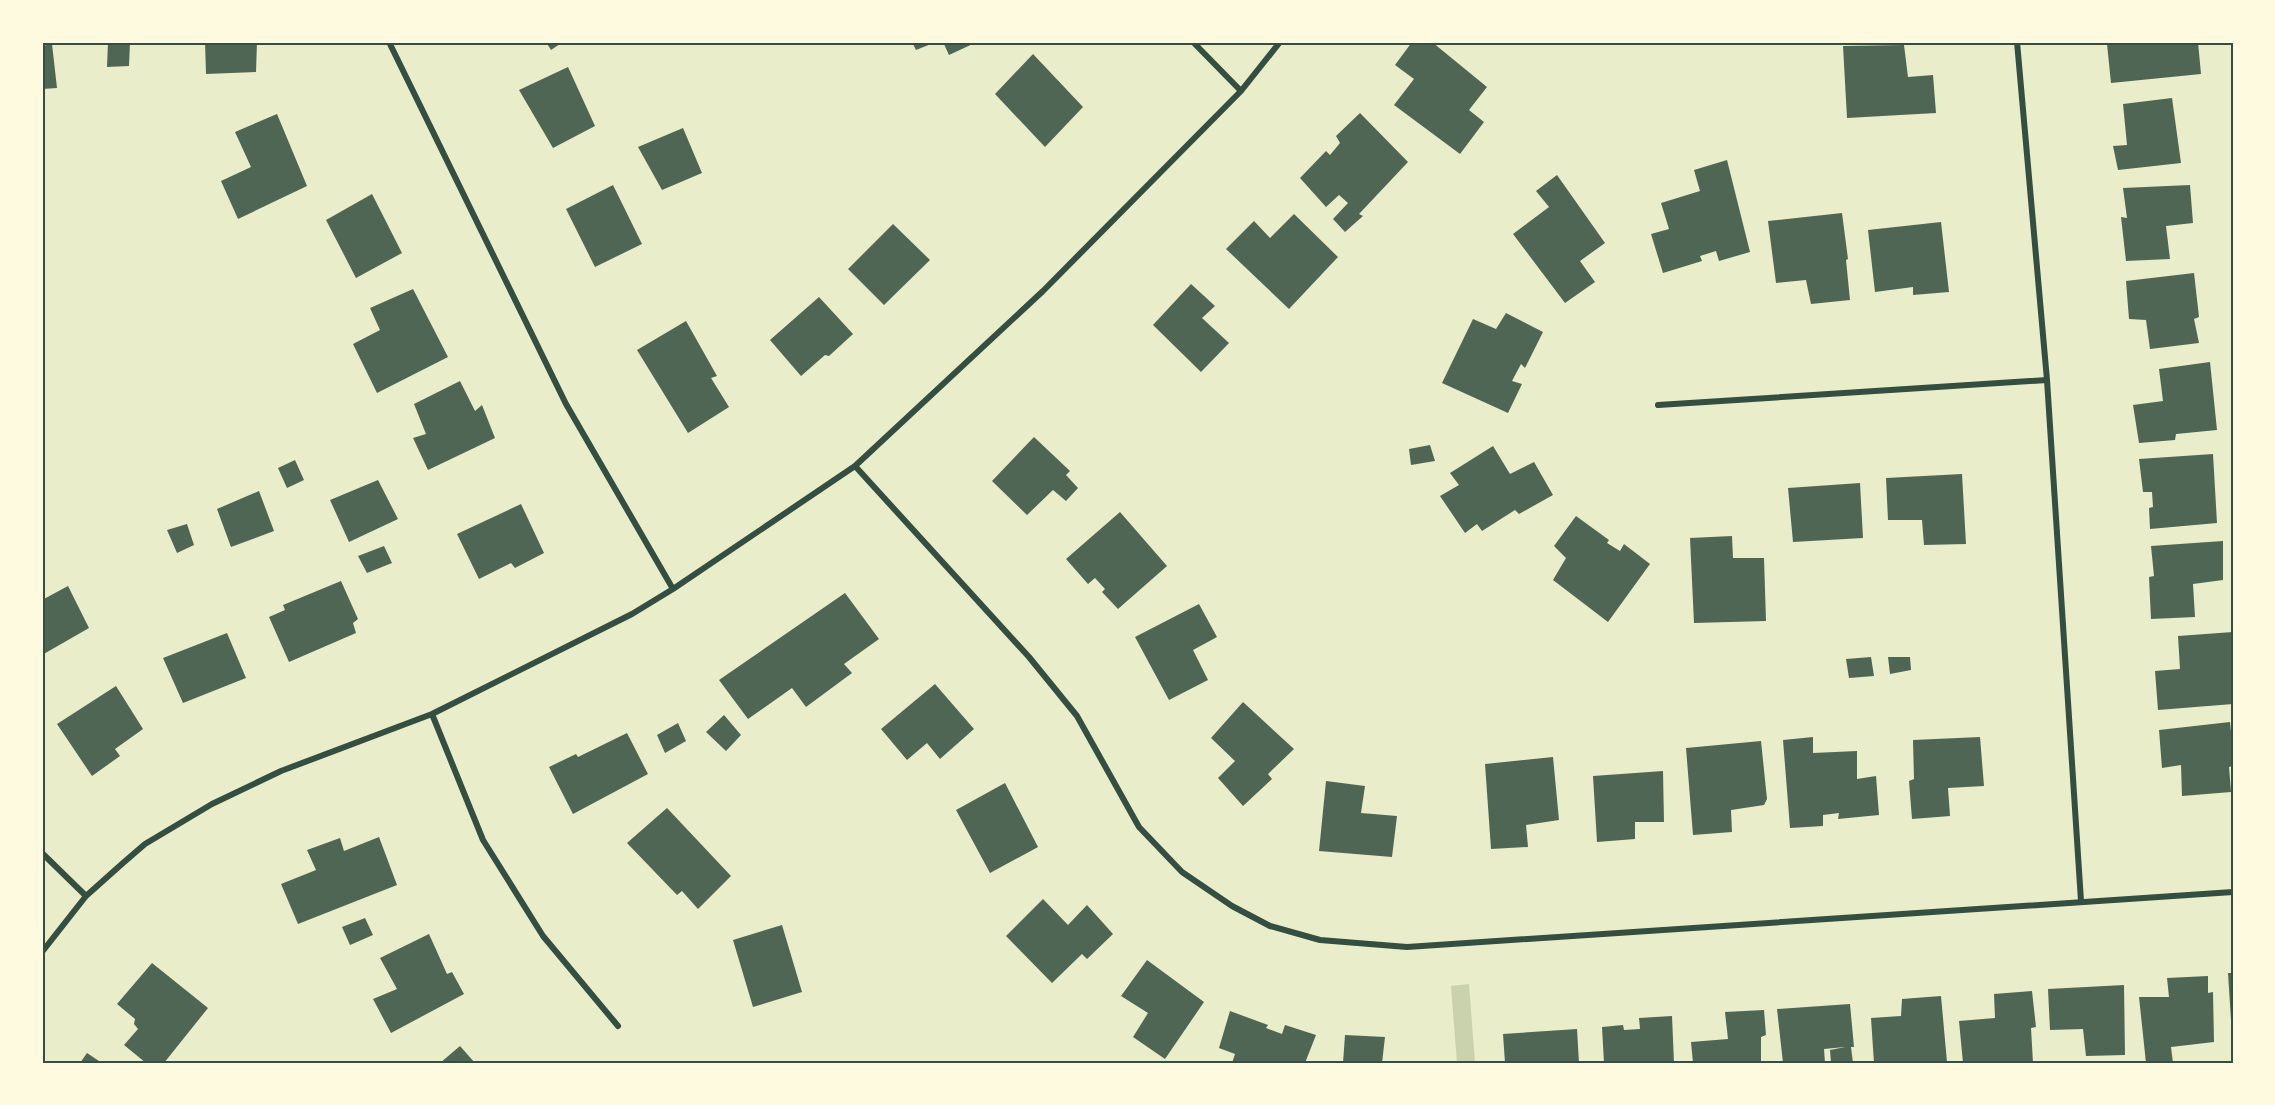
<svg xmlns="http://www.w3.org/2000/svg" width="2275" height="1105" viewBox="0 0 2275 1105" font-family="'DejaVu Sans',sans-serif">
  <rect width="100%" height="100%" fill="#e9edc9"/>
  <path fill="#cad2ad" d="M1469 984 1475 1063H1457L1451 986Z"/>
  <path fill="#4f6655" d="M108 42H130L129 66 107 67Z
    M205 42H257L256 72 206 74Z
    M546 42H563L551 50Z
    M912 42H936L916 50Z
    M943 42H977L949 55Z
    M1412 42H1432L1487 87 1469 110 1484 122 1460 154 1394 105 1414 79 1395 65Z
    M2132 42H2198L2201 74 2111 83 2107 44Z
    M52 44 57 88 42 89V46Z
    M1904 45 1908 77 1933 75 1936 113 1847 118 1843 46Z
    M1033 54 1083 107 1045 147 995 94Z
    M568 67 595 126 553 148 519 90Z
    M2172 98 2181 163 2118 170 2113 146 2127 145 2123 104Z
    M1360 113 1408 162 1359 214 1363 216 1345 232 1333 219 1348 203 1339 195 1326 207 1300 178 1326 151 1330 155 1340 143 1336 136Z
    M277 114 307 186 238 219 221 181 251 167 235 132Z
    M683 128 702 173 662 190 638 147Z
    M1727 160 1750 252 1719 261 1716 251 1700 256 1702 261 1663 273 1651 234 1669 229 1661 203 1700 191 1694 170Z
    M1557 175 1605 243 1580 261 1595 282 1565 303 1513 234 1549 207 1536 191Z
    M613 185 642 244 595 267 566 209Z
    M2190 185 2193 223 2166 226 2170 259 2126 261 2121 217 2127 218 2123 188Z
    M372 194 402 253 356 278 326 220Z
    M1842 213 1848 259 1846 260 1850 300 1811 304 1806 280 1776 283 1768 221Z
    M1294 214 1338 257 1289 309 1226 249 1254 221 1270 238Z
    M1941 222 1949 292 1913 295V287L1875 292 1868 230Z
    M893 224 930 260 884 305 848 269Z
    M2194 273 2199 317 2194 319 2199 343 2150 349 2146 320 2129 319 2126 281Z
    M1191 284 1215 306 1202 318 1229 343 1201 372 1153 325Z
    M413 289 448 357 377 393 353 344 380 330 370 308Z
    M819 297 853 334 829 356 825 355 801 376 770 340Z
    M1506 313 1543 332 1525 368 1521 364 1512 381 1522 384 1508 413 1442 383 1473 319 1496 329Z
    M686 321 717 376 711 378 729 407 688 433 637 350Z
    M2210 362 2217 430 2176 434 2175 440 2139 443 2133 405 2163 401 2159 369Z
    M460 381 475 411 482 405 495 438 428 470 413 438 426 434 414 404Z
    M1034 437 1070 471 1066 475 1078 488 1066 501 1053 490 1027 515 992 481Z
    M1430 445 1435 461 1411 465 1409 449Z
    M1493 446 1510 474 1534 462 1553 495 1519 514 1515 510 1482 531 1477 524 1465 533 1440 496 1459 485 1450 473Z
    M2213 454 2217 523 2150 529 2149 508 2153 507 2152 492H2143L2139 459Z
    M295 460 304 480 287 488 278 468Z
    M1962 474 1966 544 1924 545 1922 520H1888L1886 478Z
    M378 480 398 519 349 542 330 500Z
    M1860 483 1863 538 1793 542 1788 488Z
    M259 491 274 531 231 547 217 509Z
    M521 504 544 553 515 568 511 563 479 579 457 534Z
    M1120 512 1167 566 1118 609 1102 592 1105 589 1095 578 1088 584 1066 559Z
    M1576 516 1609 540 1607 543 1620 551 1624 544 1650 564 1608 622 1553 580 1566 558 1554 546Z
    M187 524 194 545 177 553 167 530Z
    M1732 536 1733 558H1764L1766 621 1694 623 1690 538Z
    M2223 541V580L2193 584 2195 617 2151 619 2149 577 2154 576 2151 546Z
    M384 546 392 563 367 573 358 556Z
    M341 581 358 619 353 623 356 633 289 662 269 617 285 610 283 605Z
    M68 586 89 628 42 655V600Z
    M845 593 879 639 844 664 852 673 806 707 792 688 748 719 719 680Z
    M1199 604 1217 637 1193 650 1208 680 1169 700 1135 637Z
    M2233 632V704L2158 710 2155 671 2180 669 2178 636Z
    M227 633 246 678 183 703 163 658Z
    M1871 657 1874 676 1849 678 1846 659Z
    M1888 657H1910L1911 670 1890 674Z
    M935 684 974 729 940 759 927 743 907 760 881 729Z
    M116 686 143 729 115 749 120 756 92 776 57 724Z
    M1243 702 1294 749 1268 774 1272 779 1243 806 1218 778 1235 761 1211 738Z
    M724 715 741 735 726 751 706 732Z
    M2230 722 2233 750V766L2229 767 2231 792 2182 796 2181 765 2162 768 2159 730Z
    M678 723 686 741 665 753 657 735Z
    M627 733 648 774 573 814 549 767 576 754 578 757Z
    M1813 737V753L1857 751V779L1876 776 1879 815 1838 819 1839 813 1823 815V826L1790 828 1783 740Z
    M1980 737 1984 786 1948 788 1950 816 1912 819 1909 781 1914 779 1913 740Z
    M1761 741 1767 799 1764 805 1731 810 1732 832 1693 835 1686 748Z
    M1553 757 1559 820 1526 825 1528 847 1491 849 1485 764Z
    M1663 771 1664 822H1635V839L1597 842 1593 776Z
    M1326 781 1365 786 1361 813 1397 816 1392 857 1319 851Z
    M1005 783 1038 847 990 873 956 810Z
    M667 808 731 876 698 909 682 891 677 895 627 843Z
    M379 837 397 885 298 924 281 884 316 870 307 850 340 838 344 851Z
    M1043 899 1068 925 1087 905 1113 934 1087 959 1082 954 1052 983 1006 936Z
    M365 918 373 935 350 945 342 927Z
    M782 925 802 992 753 1007 733 940Z
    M429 934 447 974 452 972 464 994 391 1033 373 999 397 989 380 958Z
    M1147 960 1204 1002 1165 1059 1133 1037 1148 1013 1121 996Z
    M152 963 208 1008 164 1063H146L124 1045 138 1029 134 1024 135 1019 117 1004Z
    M2228 973H2233V1020H2231Z
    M2208 976V993L2213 992 2214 1042 2171 1047 2173 1063H2146L2139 997H2169L2167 978Z
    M2124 985 2125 1055 2086 1056 2083 1029 2050 1030 2048 989Z
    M2032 991 2036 1027 2031 1028 2033 1063H1963L1959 1021 1995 1018 1994 994Z
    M1941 996 1947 1062 1874 1063 1871 1018 1901 1016 1902 999Z
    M1850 1004 1854 1047H1851L1853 1063H1831L1830 1050 1845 1047 1824 1049 1825 1063H1783L1777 1009Z
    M1764 1010 1766 1035 1761 1037V1063H1693L1691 1042 1728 1039 1725 1012Z
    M1230 1011 1268 1025 1266 1028 1282 1034 1285 1025 1316 1035 1305 1063H1232L1235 1054 1219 1048Z
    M1672 1016 1674 1063H1604L1602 1027 1623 1025 1624 1030 1640 1029 1639 1018Z
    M1577 1029 1579 1063H1505L1503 1034Z
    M1345 1035 1385 1037 1382 1063H1343Z
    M460 1046 475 1063H440Z
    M87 1053 102 1063H80Z"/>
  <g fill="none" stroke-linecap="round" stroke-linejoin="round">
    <path stroke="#344e41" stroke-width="6" d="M389 42 566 404 673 589
      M1193 42 1241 91
      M2017 42 2047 380 2081 901
      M1658 405 2047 380
      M855 466 1029 657 1077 716 1139 827 1182 872 1232 906 1270 926 1320 940 1407 947 2233 892
      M432 714 483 840 543 936 618 1026
      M42 853 86 896
      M42 952 86 896 123 863 145 844 212 804 281 771 432 714 632 614 673 589 855 466 1043 291 1241 91 1280 42"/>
  </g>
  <rect width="2275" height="1105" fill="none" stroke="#fefae0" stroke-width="87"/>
  <rect x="44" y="44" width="2188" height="1018" fill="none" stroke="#344e41" stroke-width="2"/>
</svg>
